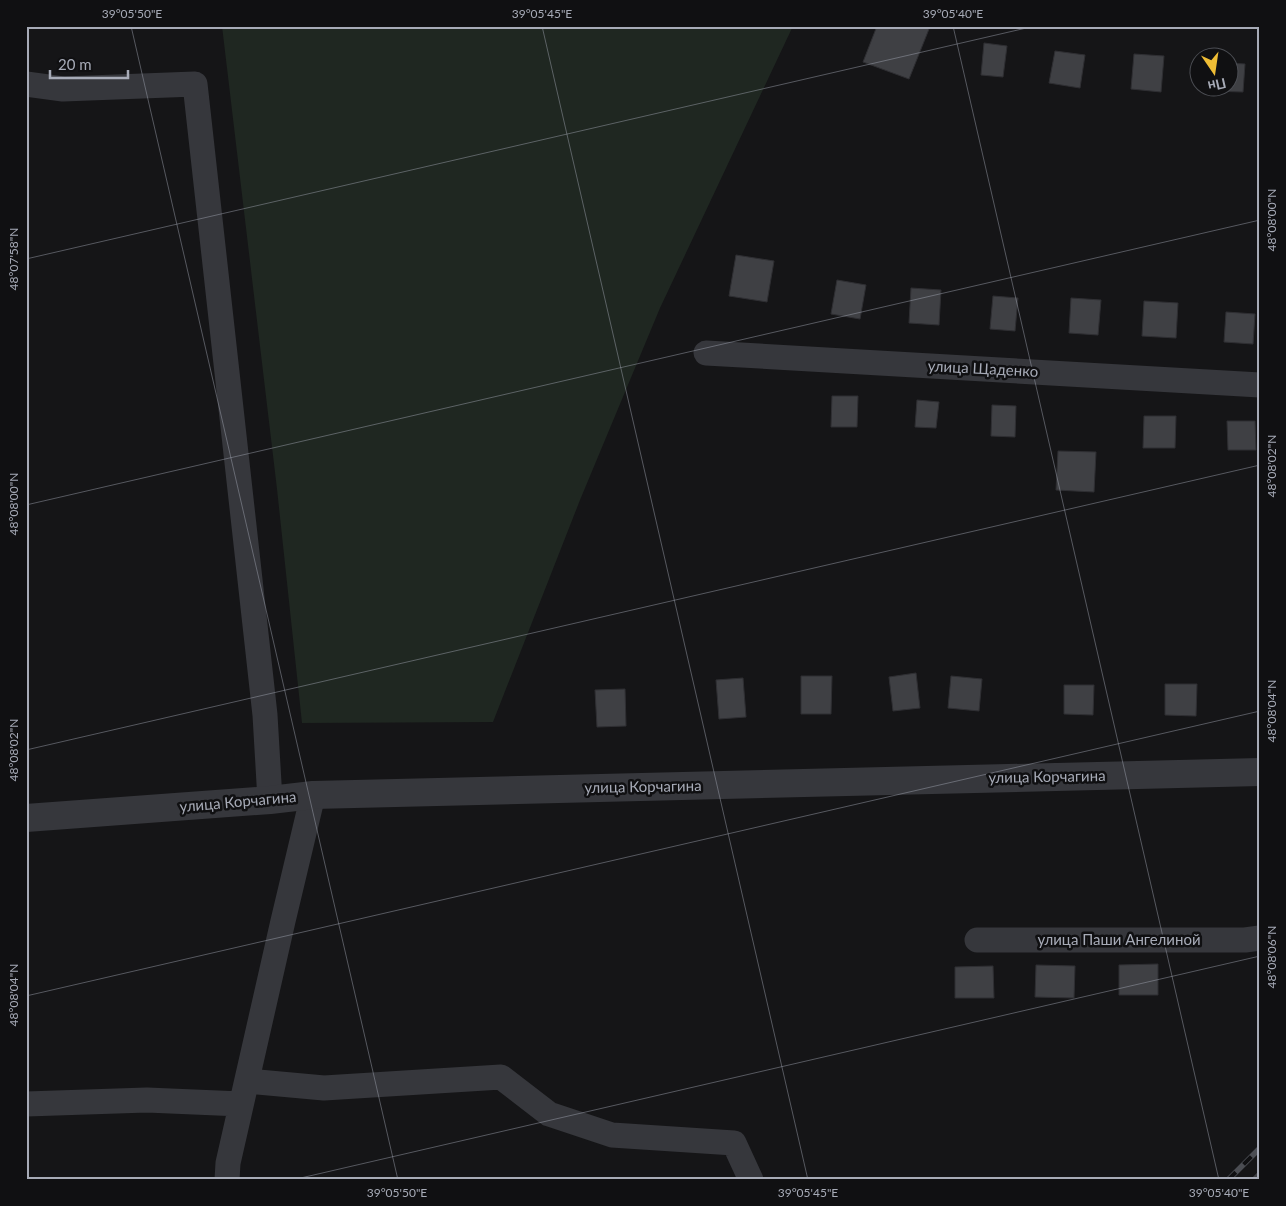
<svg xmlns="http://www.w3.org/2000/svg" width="1286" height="1206" viewBox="0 0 1286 1206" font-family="Lato,sans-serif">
  <rect width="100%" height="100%" fill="#151517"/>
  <path fill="#1f2721" d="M222 26H793L660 308 580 500 493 722 302 723 277 489Z"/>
  <path fill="#3f4044" stroke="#2f2f33" d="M877 26H922L929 29 909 79 863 62Z
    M984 43 1007 46 1003 77 981 75Z
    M1055 51 1085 55 1080 88 1049 83Z
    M1134 54 1164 56 1161 92 1131 89Z
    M1228 63 1245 64 1243 92 1212 91V88H1228Z
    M736 255 774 261 767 302 729 296Z
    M837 280 866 285 860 319 831 314Z
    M911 288 941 290 939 325 909 323Z
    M993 296 1018 298 1015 331 990 329Z
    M1071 298 1101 300 1098 335 1069 333Z
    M1144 301 1178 303 1176 338 1142 336Z
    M1226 312 1255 314 1253 344 1224 342Z
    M832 396H858L857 427H831Z
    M917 400 939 402 936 428 915 427Z
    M992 405 1016 406 1015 437 991 436Z
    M1144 416H1176L1175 448H1143Z
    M1227 421H1255L1256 450H1228Z
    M1058 451 1096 452 1094 492 1056 490Z
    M916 673 920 708 893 711 889 677Z
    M801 676H832L831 714H801Z
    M951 676 982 679 979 711 948 708Z
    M743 678 746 717 719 719 716 680Z
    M1165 684H1197L1196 716 1165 715Z
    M1064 685H1094L1093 715 1064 714Z
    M625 689 626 726 597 727 595 690Z
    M1158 964V995H1119V965Z
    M1036 965 1075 966 1074 998 1035 997Z
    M993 966 994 998H955V967Z
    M1260 1170V1180H1250Z"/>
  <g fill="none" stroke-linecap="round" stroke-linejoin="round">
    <path stroke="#36373c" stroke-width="25" d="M26 84 63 89 195 84 265 715 270 800
      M706 353 1260 385
      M977 940H1245L1260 938
      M247 1081 324 1088 501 1077 549 1114 612 1135 734 1143 751 1180
      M26 1104 147 1100 241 1104
      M227 1180 228 1163 283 921 313 795"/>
    <path stroke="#36373c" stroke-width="28" d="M26 818 270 800 313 795 1260 772"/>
    <defs>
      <path id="rail" d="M1228 1180 1260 1148"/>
    </defs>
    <use href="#rail" stroke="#4b4d53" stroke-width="5.5"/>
    <use href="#rail" stroke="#101012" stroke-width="4" stroke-dasharray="11" stroke-linecap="butt"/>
  </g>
  <path fill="none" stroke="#a7abb7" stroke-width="1" stroke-opacity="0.45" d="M131 26 398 1180M542 26 808 1180M953 26 1219 1180M26 259 1035 26M26 505 1260 220M26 750 1260 465M26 996 1260 711M292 1180 1260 956"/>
  <g text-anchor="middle" stroke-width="5" stroke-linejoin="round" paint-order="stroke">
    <g font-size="15" fill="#a7abb7" stroke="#101012">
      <text transform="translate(983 369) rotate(3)" y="5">улица Щаденко</text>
      <text transform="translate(1047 777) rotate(-1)" y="5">улица Корчагина</text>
      <text transform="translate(643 787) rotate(-1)" y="5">улица Корчагина</text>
      <text transform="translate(238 802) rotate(-5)" y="5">улица Корчагина</text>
      <text x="1119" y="945">улица Паши Ангелиной</text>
    </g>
  </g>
  <rect width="1286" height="1206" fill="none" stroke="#101012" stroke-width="55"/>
  <g transform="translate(1214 72) rotate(167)"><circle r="24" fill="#101012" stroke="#4c4e54"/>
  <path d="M0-4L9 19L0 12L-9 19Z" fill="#efbd35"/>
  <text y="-8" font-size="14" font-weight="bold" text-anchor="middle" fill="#a7abb7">Пн</text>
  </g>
  <path d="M50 70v8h78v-8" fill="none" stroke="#a7abb7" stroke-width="2.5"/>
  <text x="58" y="70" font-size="15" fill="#a7abb7" stroke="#101012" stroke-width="4" paint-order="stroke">20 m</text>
  <rect x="28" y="28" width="1230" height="1150" fill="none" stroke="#a7abb7" stroke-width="2"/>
  <g font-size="12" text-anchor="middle" fill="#a7abb7">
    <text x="132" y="18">39°05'50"E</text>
    <text x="542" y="18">39°05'45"E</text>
    <text x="953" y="18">39°05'40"E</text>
    <text transform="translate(1272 220) rotate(-90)" y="4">48°08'00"N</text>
    <text transform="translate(14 259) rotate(-90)" y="4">48°07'58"N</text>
    <text transform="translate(1272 466) rotate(-90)" y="4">48°08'02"N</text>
    <text transform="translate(14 504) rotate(-90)" y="4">48°08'00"N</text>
    <text transform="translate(1272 711) rotate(-90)" y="4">48°08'04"N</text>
    <text transform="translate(14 750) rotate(-90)" y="4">48°08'02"N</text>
    <text transform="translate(1272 957) rotate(-90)" y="4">48°08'06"N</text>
    <text transform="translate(14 995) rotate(-90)" y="4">48°08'04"N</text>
    <text x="397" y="1197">39°05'50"E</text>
    <text x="808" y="1197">39°05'45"E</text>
    <text x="1219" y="1197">39°05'40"E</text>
  </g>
</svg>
